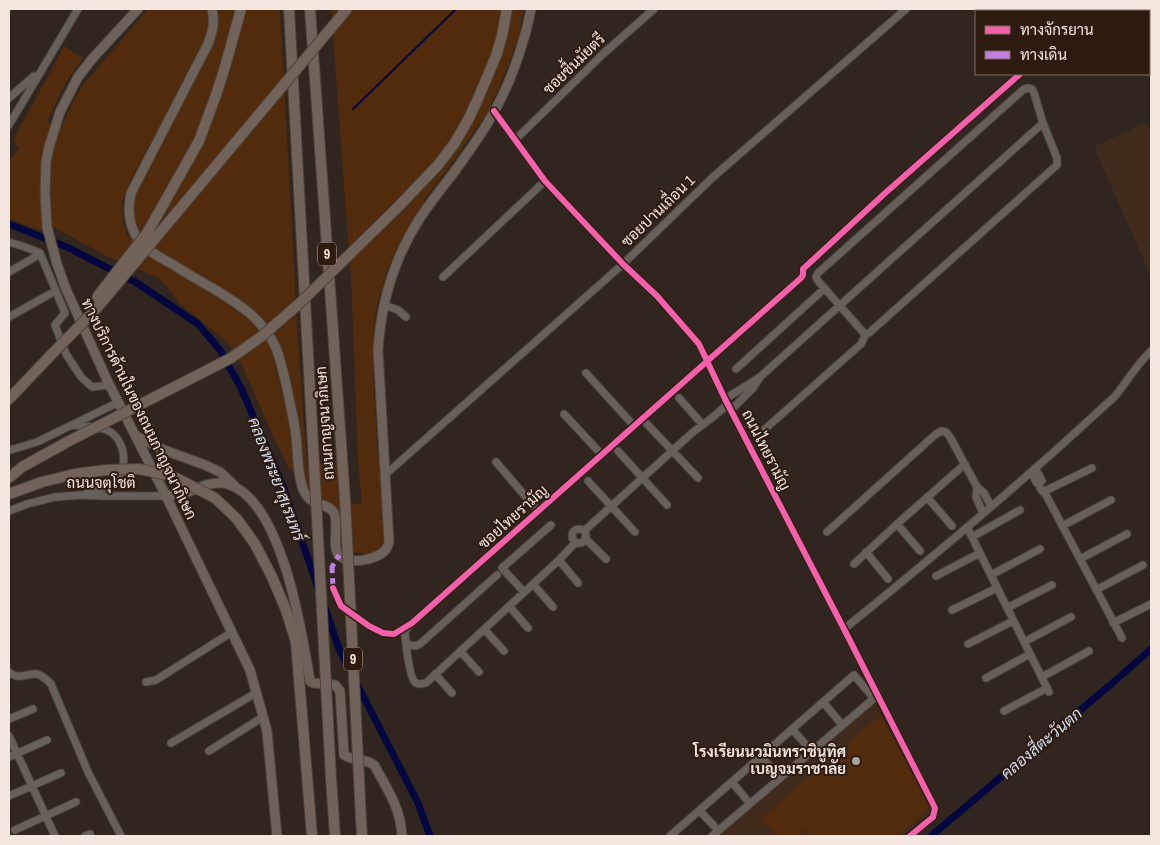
<svg xmlns="http://www.w3.org/2000/svg" width="1160" height="845" viewBox="0 0 1160 845" font-family="'Archivo Narrow',Sarabun,sans-serif">
  <rect width="100%" height="100%" fill="#30261f"/>
  <path fill="#402a1b" d="M1146 122 1151 131V277L1094 147Z
    M875 703 930 808 931 812 927 818 906 836H719Z"/>
  <path fill="#512b0c" d="M148 9H206L210 18 209 34 130 181 122 203 123 222 127 235 146 253 173 271 186 277 244 313 256 323 267 341 274 358 289 423 296 473 289 468 274 438 243 367 230 345 199 319 181 305 169 289 159 278 108 257 54 227 51 234 9 219V161L19 149 13 140 64 46 83 58 66 82 47 122 61 128 74 100 83 85Z
    M217 9H280L298 341 307 466 338 461 342 504H362L358 460 351 278 331 9H524L517 42 501 83 487 113 457 156 427 196 399 244 386 273 377 306 373 335V378L384 537C382 559 359 553 343 551L341 513 334 505 312 497 306 483 300 435 284 363 267 326 257 314 245 304 155 249C131 230 128 216 138 188L210 50 219 23Z
    M881 715 930 808 897 836H811L805 829 796 836H777L761 818Z"/>
  <g fill="none" stroke-linecap="round" stroke-linejoin="round">
    <path stroke="#04063f" stroke-width="2" d="M353 109 456 9"/>
    <path stroke="#04063f" stroke-width="7" d="M9 224 69 248 137 283 198 324 220 350 241 388 283 486 318 588
      M325 608 339 649 418 803 430 836
      M931 836 1116 680 1151 649"/>
    <defs>
      <path id="minor" d="M1028 88 1032 89 1034 93 1043 123 1057 158V165L869 333 866 334 863 332 818 281 816 277 818 273 1024 89Z
        M9 98 34 76 37 77
        M494 111 545 181 623 264 657 296 699 344 725 399 844 629 935 808 933 817 910 836
        M9 125 78 9
        M515 140 604 53 654 9
        M9 242 25 247 40 253 65 313 55 325 66 354 81 377 92 387 109 385
        M9 272 35 257
        M443 277 545 181
        M384 305 398 310 406 317
        M9 317 50 294
        M736 369 824 289
        M586 373 634 426
        M679 398 703 425
        M725 399 760 377 1043 123
        M731 410 753 388 759 379
        M564 414 602 455
        M647 424 698 478
        M73 425C83 426 95 426 104 429 125 436 130 466 115 481 107 488 97 490 87 493
        M765 429 861 344 866 334
        M9 450 14 449 37 442 119 402
        M618 451 667 505
        M496 462 538 511
        M1035 468 1042 481
        M1031 472 1037 483
        M386 474 623 264 712 178 906 9
        M588 481 635 532
        M977 487 976 497 983 513
        M1040 488 1046 495 1122 638
        M1043 492 1092 468
        M927 497 952 526
        M9 511 27 504 55 497 81 495 103 496H166
        M897 524 920 551
        M1062 526 1111 500
        M967 527 1049 692
        M572 536a7 7 0 1 1 14 0a7 7 0 1 1-14 0Z
        M584 531 693 432 713 417 728 404
        M827 532 936 434 942 431 946 432 950 437 977 487 984 493 991 506
        M972 537 1020 510
        M585 538 606 559
        M866 552 888 579
        M1080 559 1127 534
        M559 560 578 583
        M854 564 897 524 965 464
        M991 575 1040 549
        M936 576 980 553
        M533 584 553 607
        M333 588 341 606 369 626 383 633 394 634 412 623 801 278 803 275V269L883 195 1020 74
        M1096 590 1143 565
        M524 592 502 568 551 525
        M509 606 528 628
        M1007 608 1052 585
        M952 610 997 588
        M1113 623 1151 604
        M409 625 405 632V635C406 644 409 677 415 682 418 685 422 684 426 683L559 560 576 542
        M484 629 504 651
        M844 629C932 558 1019 485 1102 408 1106 404 1112 400 1116 395 1128 380 1137 364 1151 351
        M1024 642 1071 617
        M406 644 415 646 420 644 497 575
        M968 644 1013 621
        M460 651 479 672
        M9 672C19 681 26 673 37 674 42 675 47 680 51 684L88 772 121 836
        M435 674 452 693
        M1042 677 1089 651
        M986 678 1030 654
        M146 682 156 680 232 632
        M823 702 839 721
        M1004 711 1047 688
        M9 719 33 709
        M792 729 808 747
        M9 736 55 836
        M171 743 256 693
        M209 751 263 717
        M9 757 47 740
        M761 757 777 774
        M732 782 746 799
        M9 796 61 773
        M700 811 714 826
        M15 830 76 802
        M85 836 90 834
        M670 836 854 675 871 695
        M712 836 878 695"/>
      <path id="major" d="M138 9 92 59 78 77 60 112 49 147 46 162 45 193 47 227 57 264 66 289 107 380 166 496 250 670 267 731 277 836
        M212 9C215 23 213 30 208 44L131 193C127 211 129 231 143 245 151 253 163 259 172 264 186 273 200 281 214 289 239 304 264 320 276 348 281 361 284 375 287 388 290 404 294 420 296 436 298 453 297 473 303 489 310 508 328 501 334 513 339 523 332 546 338 554 347 566 379 560 386 549 388 547 388 544 389 542L378 350C381 303 394 258 420 218 430 203 441 189 452 175 465 157 479 138 490 119 505 94 516 66 524 38 527 28 529 19 531 9
        M136 436 164 450 205 465 220 472 235 486
        M166 496C172 495 179 494 185 493 197 489 208 482 222 483 281 491 302 632 310 681L313 683 335 685 340 691 344 755C353 761 365 758 374 765 387 788 401 809 402 836"/>
      <path id="highway" d="M289 9 314 463
        M310 9 345 499
        M9 399 50 356
        M272 577 286 610 296 642 312 836
        M331 778 335 836
        M361 819 362 836"/>
    </defs>
    <use href="#minor" stroke="#4b433d" stroke-width="9"/>
    <use href="#major" stroke="#4b433d" stroke-width="11"/>
    <use href="#highway" stroke="#4b433d" stroke-width="12"/>
    <use href="#minor" stroke="#67605a" stroke-width="7"/>
    <use href="#major" stroke="#6d625a" stroke-width="9"/>
    <use href="#highway" stroke="#716359" stroke-width="10"/>
    <defs>
      <path id="highway-bridge" d="M97 297 147 233 172 189 199 141 216 95 225 67 241 9
        M50 356 95 310 112 290 347 9
        M314 463 331 778
        M9 478 22 467 69 441 231 358 262 336 301 302 398 207 438 165 454 144 468 120 477 101 496 56 502 36 507 9
        M9 494 42 482 75 474 106 470 139 469 172 476 215 498 237 519 255 544 272 577
        M345 499 361 819"/>
    </defs>
    <use href="#highway-bridge" stroke="#4b433d" stroke-width="12" stroke-linecap="butt"/>
    <use href="#highway-bridge" stroke="#716359" stroke-width="10"/>
    <path stroke="#c07fdc" stroke-width="5" stroke-dasharray="10 5" stroke-linecap="butt" d="M333 588 332 567 339 555"/>
    <defs>
      <path id="cycleway" d="M494 111 545 181 623 264 657 296 699 344 725 399 844 629 935 808 933 817 910 836
        M333 588 341 606 369 626 383 633 394 634 412 623 801 278 803 275V269L883 195 1020 74"/>
    </defs>
    <use href="#cycleway" stroke="#2d1b0f" stroke-width="9"/>
    <use href="#cycleway" stroke="#f560ab" stroke-width="6"/>
  </g>
  <circle fill="#afa39c" stroke="#2d1b0f" stroke-width="2" cx="856" cy="761" r="5"/>
  <g text-anchor="middle" stroke-width="4" stroke-linejoin="round" paint-order="stroke">
    <g fill="#2d1b0f" stroke="#b8aaa1" stroke-width="1">
      <rect x="318" y="242.5" width="18" height="23" rx="4"/>
      <rect x="344" y="647.5" width="18" height="23" rx="4"/>
    </g>
    <g font-size="14" font-weight="bold" fill="#f4e7df">
      <text x="327" y="259">9</text>
      <text x="353" y="664">9</text>
    </g>
    <g font-size="15" fill="#f4e7df" stroke="#2d1b0f">
      <text transform="translate(574 64) rotate(-44)" y="5">ซอยชื้นมัยตรี</text>
      <text transform="translate(658 211) rotate(-44)" y="5">ซอยปานเถื่อน 1</text>
      <text transform="translate(139 409) rotate(64)" y="5">ทางบริการด้านในของถนนกาญจนาภิเษก</text>
      <text transform="translate(325 423) rotate(-94)" y="5">ถนนกาญจนาภิเษก</text>
      <text transform="translate(766 450) rotate(63)" y="5">ถนนไทยรามัญ</text>
      <text x="101" y="488">ถนนจตุโชติ</text>
      <text transform="translate(513 517) rotate(-42)" y="5">ซอยไทยรามัญ</text>
    </g>
    <g font-size="15" font-weight="bold" fill="#f4e7df" stroke="#2d1b0f" text-anchor="end">
      <text x="846" y="757">โรงเรียนนวมินทราชินูทิศ<tspan x="846" dy="17">เบญจมราชาลัย</tspan></text>
    </g>
    <g font-size="16" font-style="italic" fill="#d2ddf1" stroke="#2d1b0f">
      <text transform="translate(277 479) rotate(69)" y="6">คลองพระยาสุเรนทร์</text>
      <text transform="translate(1041 743) rotate(-40)" y="6">คลองสี่ตะวันตก</text>
    </g>
  </g>
  <rect width="1160" height="845" fill="none" stroke="#f4e7df" stroke-width="20"/>
  <rect x="975" y="10" width="175" height="65" fill="#2d1b0f" stroke="#7d6d62"/>
  <rect x="985" y="26" width="25" height="8" fill="#f560ab" stroke="#7d6d62"/>
  <text x="1020" y="35" font-size="15" fill="#f4e7df">ทางจักรยาน</text>
  <rect x="985" y="51" width="25" height="8" fill="#c07fdc" stroke="#7d6d62"/>
  <text x="1020" y="60" font-size="15" fill="#f4e7df">ทางเดิน</text>
</svg>
